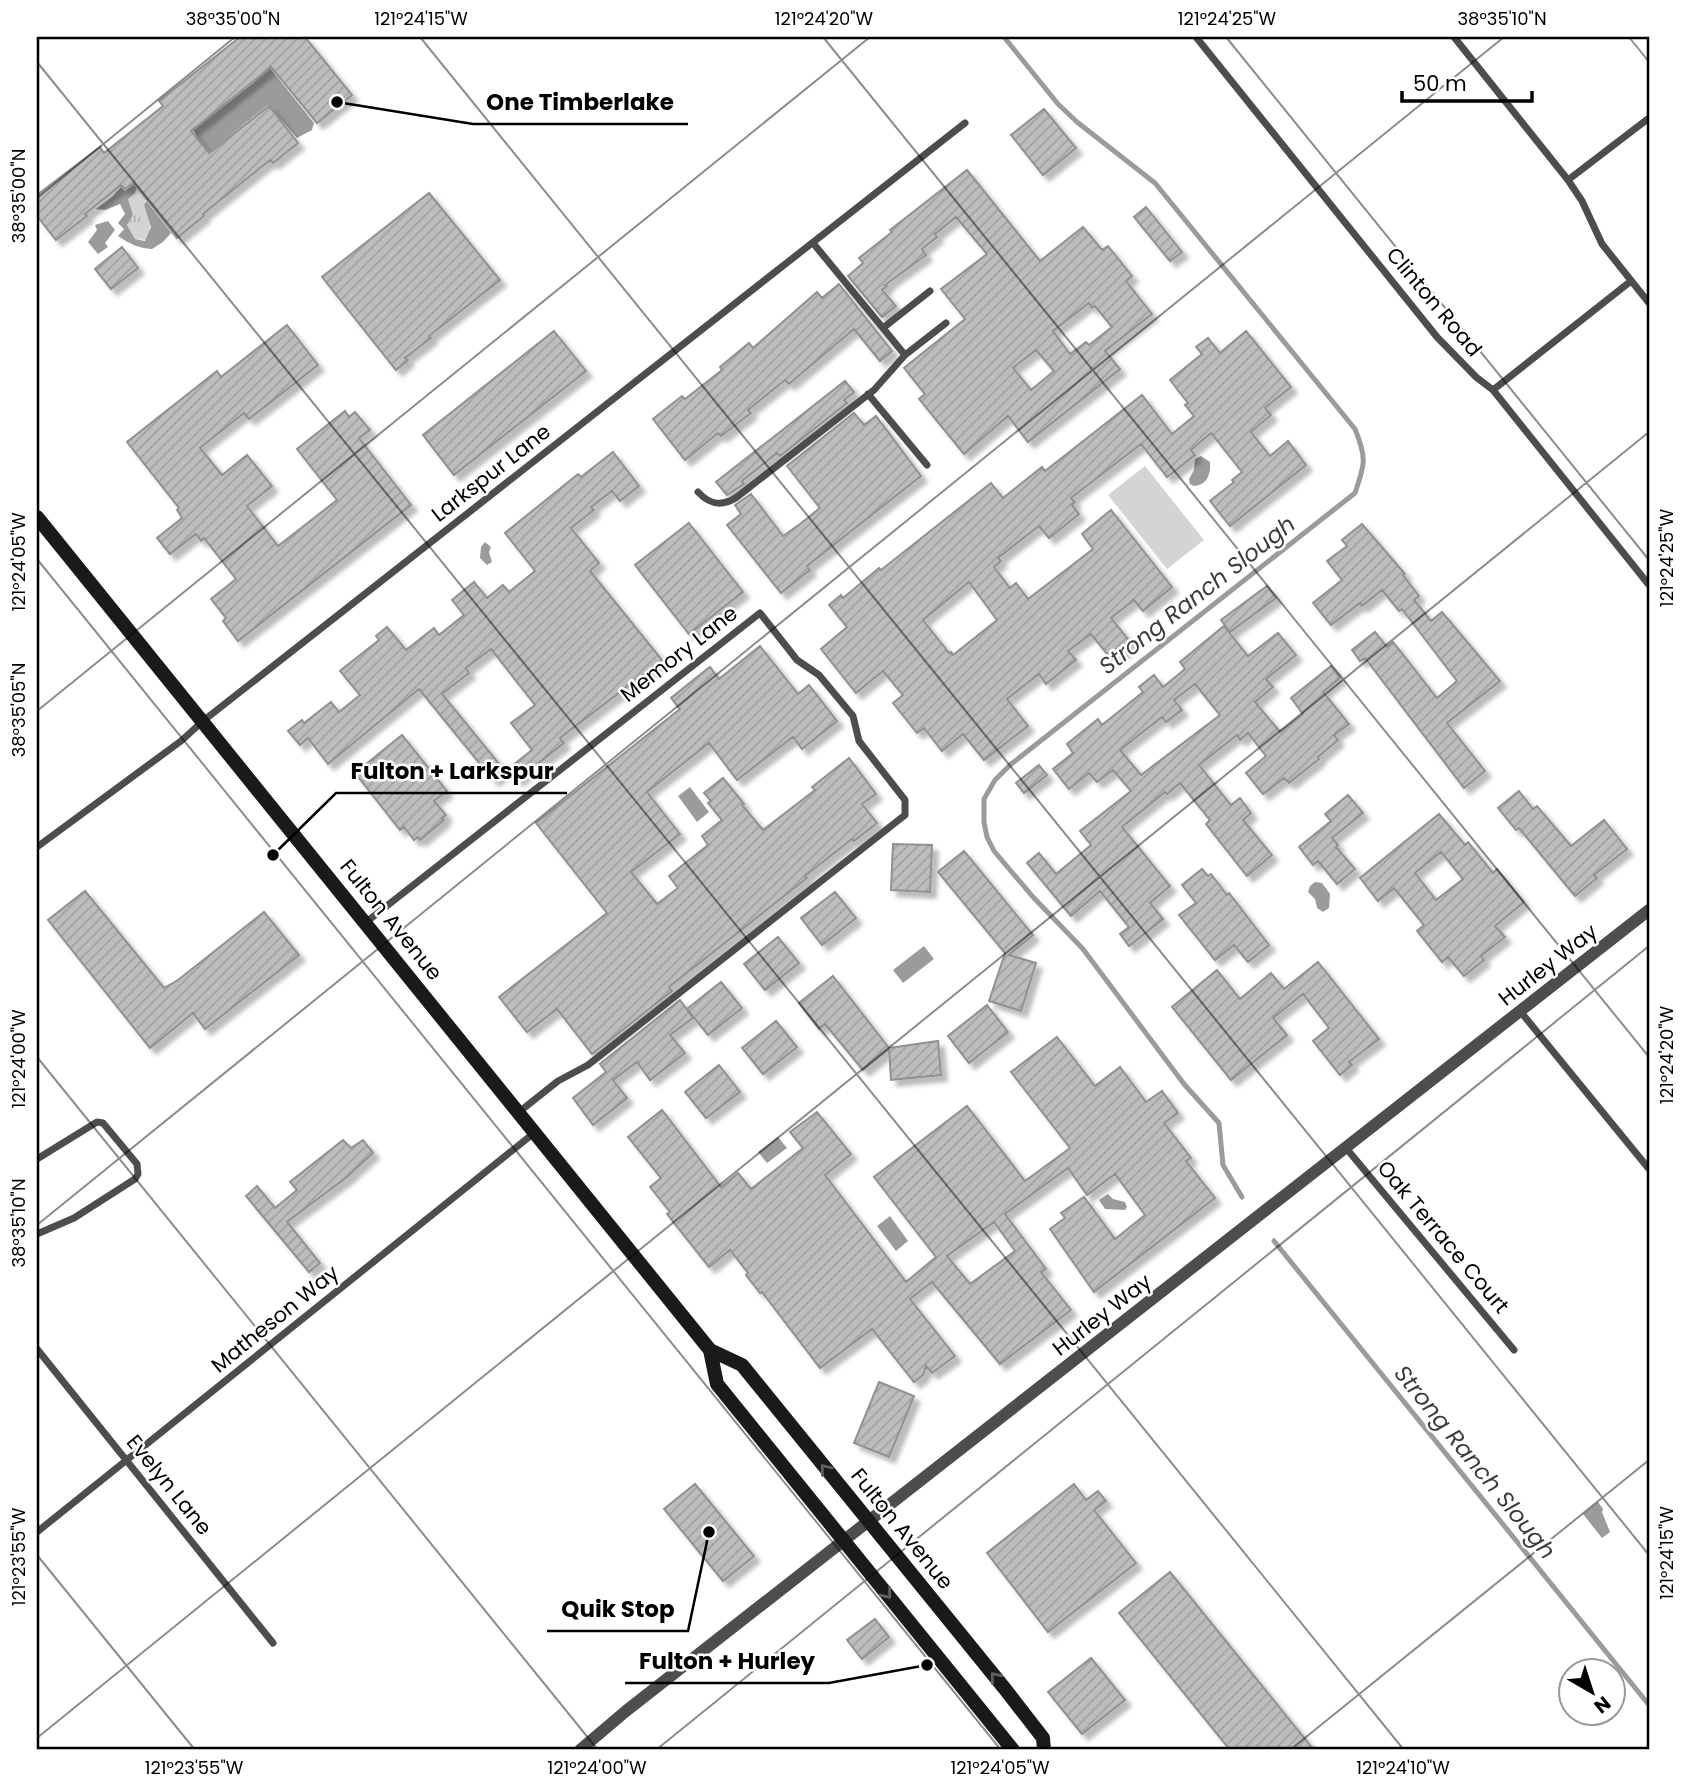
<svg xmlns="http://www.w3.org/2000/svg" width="1686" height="1787" viewBox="0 0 1686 1787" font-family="Poppins,sans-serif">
  <defs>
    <pattern id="grass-tufts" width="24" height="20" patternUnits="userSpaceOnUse" patternTransform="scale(1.75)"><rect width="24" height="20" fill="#d4d4d4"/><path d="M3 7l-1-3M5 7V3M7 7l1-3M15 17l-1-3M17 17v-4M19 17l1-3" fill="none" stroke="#b4b4b4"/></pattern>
    <pattern id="building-hatch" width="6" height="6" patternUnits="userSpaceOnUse" patternTransform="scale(1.75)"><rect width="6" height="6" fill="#bdbdbd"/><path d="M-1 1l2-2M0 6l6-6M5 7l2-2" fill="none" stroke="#a1a1a1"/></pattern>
    <filter id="shadow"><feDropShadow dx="6" dy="6" stdDeviation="2" flood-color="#0004"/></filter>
  </defs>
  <rect width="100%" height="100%" fill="#fff"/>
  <path fill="url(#grass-tufts)" d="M169 173 145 201 151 223 147 240 135 239 127 225 133 215 128 199 135 193 138 185Z"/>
  <path fill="#d4d4d4" d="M1145 466 1204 540 1167 569 1108 495Z"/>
  <path fill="#9b9b9b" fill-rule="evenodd" d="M261 57 314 123 312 130 297 138 268 105 147 202 171 233 163 242 152 249C138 248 130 244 118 236L124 229 118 223 125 214 120 204 105 210 96 209 112 197 121 187 125 191 196 135 193 130 257 80 247 67ZM138 185 150 196 144 205 151 227 145 241 135 239 127 225 133 215 128 199 135 193Z
    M108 221 115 230 105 243 108 247 98 254 88 242 97 230 95 225Z
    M1201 456 1210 462C1211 474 1207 485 1194 486L1190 484 1189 479 1194 470 1195 459Z
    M485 542 491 547 489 552 492 562 487 565 480 558 481 547Z
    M690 787 709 812 697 822 678 796Z
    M1315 882 1322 883 1330 894 1329 908 1323 912 1317 908 1315 899 1308 892 1310 886Z
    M924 946 934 959 903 983 893 970Z
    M778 1137 787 1148 767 1163 758 1152Z
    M1108 1194 1113 1199 1125 1202 1127 1207 1125 1210 1105 1209 1099 1200Z
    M890 1216 908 1241 896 1251 877 1226Z
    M1598 1502 1603 1509 1602 1512 1610 1532 1602 1538 1583 1514Z"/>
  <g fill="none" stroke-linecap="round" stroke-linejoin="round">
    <path stroke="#9b9b9b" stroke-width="5" d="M1004 37 1058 104 1077 122 1155 183 1355 429C1367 458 1365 464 1355 493L1010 765 995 780 984 799V822L987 837 994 851 1033 897 1083 949 1184 1084 1219 1123 1223 1165 1242 1197
      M1274 1241 1649 1705"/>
  </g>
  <path fill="url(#building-hatch)" stroke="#919191" stroke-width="2" fill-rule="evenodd" filter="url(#shadow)" d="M240 37H305L352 95 317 123 271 67 191 131 209 153 269 106 298 143 273 163 270 160 203 214 204 216 177 238 134 183 125 189 121 185 85 214 87 216 56 240 37 216V195L100 147 104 153 163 106 159 101Z
    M1044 109 1076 148 1043 175 1011 135Z
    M967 170 1040 261 1083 227 1102 250 1108 246 1132 276 1126 281 1152 314 1105 351 1120 369 1028 442 1008 416 964 454 919 399 925 394 904 368 965 319 941 289 987 254 956 217 935 234 937 237 922 249 926 255 885 285 887 286 882 290 896 306 882 317 848 276 863 263 859 258 892 232 890 230ZM1089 303 1092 308 1095 306 1112 327 1089 345 1086 342 1070 354 1053 331ZM1036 350 1054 371 1031 390 1013 368Z
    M429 193 500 280 429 336 431 338 405 358 408 360 396 370 322 277Z
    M1146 207 1182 252 1170 261 1134 217Z
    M122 247 138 268 111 289 95 269Z
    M839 284 892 351 880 361 854 329 789 384 785 380 748 410 751 413 721 436 718 433 685 460 653 419 682 396 685 399 722 370 720 367 749 343 753 348 817 292 822 298Z
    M287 325 318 365 249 419 244 413 200 448 222 475 247 455 272 486 247 506 278 546 337 500 297 449 345 411 349 417 355 412 370 430 359 438 411 505 238 641 223 621 226 618 211 599 236 579 204 538 201 541 196 534 170 554 157 538 182 518 177 510 179 508 127 442 217 371 221 377Z
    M554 331 586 371 454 475 423 435Z
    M1246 331 1291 387 1265 408 1271 415 1251 432 1270 456 1288 441 1306 465 1230 526 1210 501 1234 482 1232 480 1242 472 1211 433 1191 450 1195 455 1167 477 1141 444 1071 498 1075 502 1072 505 1079 514 1049 538 1039 526 998 558 1001 561 994 567 1010 588 1016 583 1028 599 1093 549 1082 534 1111 510 1172 587 1143 611 1134 600 1111 618 1132 644 1112 660 1091 634 1068 651 1076 660 1046 684 1039 674 1007 699 1028 726 984 760 963 734 942 751 924 728 917 733 893 703 903 695 883 671 856 693 821 649 847 627 829 605 841 595 843 598 879 568 881 570 991 483 1003 498 1042 467 1045 471 1142 395 1172 434 1194 416 1185 405 1188 403 1170 380 1202 354 1196 347 1208 338 1220 353ZM969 582 997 620 953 655 951 652 949 653 923 620Z
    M845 381 854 392 844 400 847 403 780 456 777 453 742 481 744 484 727 495 716 482Z
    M854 413 864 425 876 416 921 476 807 566 810 570 781 593 727 525 741 514 735 505 751 494 783 536 800 524 820 508 787 466Z
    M613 452 639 486 620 501 612 491 591 507 594 510 571 528 599 563 590 571 662 660 560 738 564 743 517 780 508 769 532 750 511 723 535 705 491 649 466 668 469 673 442 694 505 771 493 780 419 689 328 764 308 738 300 745 288 731 302 720 304 723 331 702 339 712 360 695 340 671 379 640 376 636 387 627 406 650 434 628 439 635 464 615 452 600 474 582 487 598 503 585 509 592 535 571 505 533 578 474 581 477Z
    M689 523 743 592 689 634 635 565Z
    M1362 524 1405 574 1403 575 1419 596 1414 600 1431 621 1442 612 1500 681 1447 723 1485 771 1464 788 1365 658 1360 661 1352 650 1375 632 1387 647 1393 642 1437 698 1457 681 1402 609 1399 611 1382 590 1362 606 1360 603 1331 625 1313 603 1342 580 1327 561 1347 546 1342 540Z
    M1267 586 1276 598 1230 632 1221 620Z
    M1224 626 1248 656 1278 633 1296 655 1266 679 1273 687 1255 702 1280 732 1303 714 1291 698 1331 666 1340 678 1323 692 1349 724 1334 735 1338 740 1318 757 1319 759 1289 783 1284 778 1263 794 1246 773 1266 756 1248 733 1240 740 1237 735 1199 765 1231 805 1240 798 1251 813 1243 820 1272 855 1247 876 1206 824 1210 820 1180 783 1167 794 1165 792 1122 827 1170 886 1150 903 1163 919 1129 946 1120 934 1129 927 1100 891 1071 916 1027 863 1039 853 1056 874 1091 845 1080 831 1131 791 1113 770 1097 782 1089 773 1069 789 1053 769 1073 753 1067 744 1098 719 1102 725 1143 692 1139 687 1154 675 1163 687 1185 669 1180 662ZM1195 684 1220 715 1141 775 1120 750 1162 717 1166 722 1182 710 1174 700Z
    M760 646 798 694 809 685 837 721 802 749 793 737 737 780 709 743 647 792 680 834 631 872 657 904 678 888 669 876 708 845 702 836 722 820 708 803 711 801 704 793 723 778 744 804 742 805 763 830 815 790 812 787 849 758 876 794 862 804 877 823 854 841 852 839 805 876 807 878 669 987 672 991 592 1054 557 1009 527 1032 499 997 607 913 536 823 680 709 671 698 697 677 710 667 719 679Z
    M402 735 447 791 434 801 446 815 442 818 444 820 420 840 418 837 414 840 404 827 400 830 355 773Z
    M1039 765 1047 775 1024 793 1016 783Z
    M1519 791 1533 809 1537 806 1571 846 1604 820 1627 849 1594 875 1597 878 1575 896 1519 828 1516 830 1498 808Z
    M1348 795 1363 813 1332 838 1338 845 1336 847 1355 869 1337 884 1318 861 1313 865 1299 847 1331 821 1325 814Z
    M1439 814 1465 845 1468 842 1493 873 1497 869 1524 902 1495 926 1505 937 1481 956 1484 960 1464 976 1448 957 1442 962 1417 931 1424 925 1394 888 1378 901 1360 878ZM1441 852 1463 879 1436 900 1415 873Z
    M893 844 932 845 930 892 891 890Z
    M964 851 1033 935 1009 955 1036 963 1021 1011 989 1001 1005 953 938 872Z
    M1202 869 1208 876 1211 874 1227 895 1229 893 1269 945 1248 962 1234 945 1215 960 1179 915 1196 903 1182 885Z
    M85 891 164 988 178 980 264 912 299 955 205 1029 193 1013 150 1048 48 920Z
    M835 892 856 918 822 945 801 918Z
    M778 937 799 963 765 990 744 964Z
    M1318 962 1379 1039 1349 1062 1352 1065 1340 1075 1313 1041 1329 1028 1303 994 1273 1018 1287 1035 1231 1080 1172 1007 1217 970 1240 999 1271 973 1284 989Z
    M833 976 889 1048 938 1041 941 1075 891 1080 889 1049 863 1070 825 1024 819 1029 799 1003Z
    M721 982 742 1008 708 1035 687 1009Z
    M680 1000 693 1018 670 1035 685 1053 650 1080 637 1062 613 1080 627 1098 593 1125 573 1098 606 1072 600 1064Z
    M987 1005 1008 1032 969 1063 948 1036Z
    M776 1021 797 1047 763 1074 742 1048Z
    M1057 1037 1095 1086 1120 1067 1146 1102 1162 1091 1178 1113 1164 1123 1191 1158 1186 1161 1215 1198 1094 1292 1050 1229 1065 1218 1061 1213 1084 1197 1115 1239 1145 1215 1115 1174 1087 1195 1068 1168 1005 1214 1046 1269 1041 1272 1071 1310 1000 1364 932 1282 910 1299 955 1356 932 1373 926 1366 923 1375 914 1382 872 1329 820 1368 762 1292 760 1293 746 1275 748 1273 730 1250 709 1267 667 1214 670 1212 650 1187 661 1178 628 1137 662 1110 721 1187 738 1173 751 1189 803 1148 790 1132 817 1112 851 1154 825 1175 906 1282 936 1257 874 1177 967 1106 1025 1181 1070 1148 1011 1072ZM994 1222 1015 1251 970 1284 947 1256Z
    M719 1065 740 1092 706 1118 685 1092Z
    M343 1140 351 1148 363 1140 373 1153 347 1177 287 1222 320 1263 309 1272 246 1196 257 1186 275 1208 297 1190 290 1182Z
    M879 1382 914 1396 889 1457 854 1443Z
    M695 1484 754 1556 723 1581 664 1509Z
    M1074 1484 1086 1500 1098 1491 1106 1501 1094 1510 1136 1563 1048 1632 987 1553Z
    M1170 1572 1314 1750H1230L1119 1613Z
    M875 1619 889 1637 862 1659 847 1640Z
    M1091 1658 1125 1700 1082 1734 1048 1692Z"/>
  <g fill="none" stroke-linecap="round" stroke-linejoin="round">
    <path stroke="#4d4d4d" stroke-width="7" d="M1196 37 1437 337 1476 377 1493 390 1649 585
      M1454 37 1568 180 1582 201 1602 244 1649 303
      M1568 180 1649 118
      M883 328 930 291
      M905 355 946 323
      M1493 390 1631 281
      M868 394 927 465
      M698 492C710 505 722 507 737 497L874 390 905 355 813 243
      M37 847 181 741 203 721 965 123
      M365 923 760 613 797 660 819 675 853 716 859 741 905 800V815L588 1065 558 1081 519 1112
      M1520 1011 1649 1169
      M1346 1148 1514 1350
      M37 1159 97 1122 103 1123 137 1164 138 1174 135 1179 74 1218 37 1234
      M37 1349 273 1643
      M37 1532 534 1133"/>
    <path stroke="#4d4d4d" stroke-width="12" d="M580 1750 626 1711 1649 910"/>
    <path stroke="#1a1a1a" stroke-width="14" d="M37 517 710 1350 742 1365 1005 1689 1043 1738 1044 1750
      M710 1350 717 1384 1013 1750"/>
  </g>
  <defs><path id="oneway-chevron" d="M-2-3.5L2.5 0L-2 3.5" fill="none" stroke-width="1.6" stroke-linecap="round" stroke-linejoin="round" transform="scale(1.75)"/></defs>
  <g stroke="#5f5f5f">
    <use href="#oneway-chevron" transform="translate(825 1469) rotate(-129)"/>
    <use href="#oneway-chevron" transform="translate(887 1594) rotate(51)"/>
    <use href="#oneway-chevron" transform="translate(995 1677) rotate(-129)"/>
  </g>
  <path fill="none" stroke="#000" stroke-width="2" stroke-opacity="0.45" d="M420 37 1649 1555M823 37 1649 1057M1226 37 1649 560M1629 37 1649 62M37 62 1404 1750M37 198 235 37M37 559 1001 1750M37 711 870 37M37 1057 598 1750M37 1225 1504 37M37 1555 195 1750M37 1738 1649 432M656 1750 1649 946M1290 1750 1649 1460"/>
  <g text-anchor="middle" stroke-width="5" stroke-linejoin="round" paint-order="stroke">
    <g font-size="21" fill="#000" stroke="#fff">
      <text transform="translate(1434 302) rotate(50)" y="7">Clinton Road</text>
      <text transform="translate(491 473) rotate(-38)" y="7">Larkspur Lane</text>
      <text transform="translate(679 654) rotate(-38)" y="7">Memory Lane</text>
      <text transform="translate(391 920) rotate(51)" y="7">Fulton Avenue</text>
      <text transform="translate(1548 965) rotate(-38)" y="7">Hurley Way</text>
      <text transform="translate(1443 1237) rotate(50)" y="7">Oak Terrace Court</text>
      <text transform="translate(1102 1315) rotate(-38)" y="7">Hurley Way</text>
      <text transform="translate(275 1319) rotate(-39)" y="7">Matheson Way</text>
      <text transform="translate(169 1485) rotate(51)" y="7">Evelyn Lane</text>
      <text transform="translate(902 1529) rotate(51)" y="7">Fulton Avenue</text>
    </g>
    <g font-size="23" font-style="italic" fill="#3c3c3c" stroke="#fff">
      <text transform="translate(1197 595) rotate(-38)" y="8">Strong Ranch Slough</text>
      <text transform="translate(1475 1462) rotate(51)" y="8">Strong Ranch Slough</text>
    </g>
  </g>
  <path fill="none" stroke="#000" stroke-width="2.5" d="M337 102L473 124H688M273 855L336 793H567M709 1532L688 1631H547M927 1665L829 1683H625"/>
  <g fill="#000" stroke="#fff" stroke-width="2.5">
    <circle cx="337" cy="102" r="7"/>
    <circle cx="273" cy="855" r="7"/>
    <circle cx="709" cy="1532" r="7"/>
    <circle cx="927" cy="1665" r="7"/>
  </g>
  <g font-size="23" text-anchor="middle" font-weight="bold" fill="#000" stroke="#fff" stroke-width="5" stroke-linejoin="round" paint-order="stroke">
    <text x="580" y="110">One Timberlake</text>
    <text x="452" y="779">Fulton + Larkspur</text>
    <text x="618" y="1617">Quik Stop</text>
    <text x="727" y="1669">Fulton + Hurley</text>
  </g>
  <rect width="1686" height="1787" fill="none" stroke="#ffffff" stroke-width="77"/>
  <g transform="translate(1592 1692) rotate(141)"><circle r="33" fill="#ffffff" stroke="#999999" stroke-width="2"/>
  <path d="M0-5L12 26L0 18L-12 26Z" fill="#000000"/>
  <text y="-10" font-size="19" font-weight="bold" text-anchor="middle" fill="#000000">N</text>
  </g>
  <path d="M1402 91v10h130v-10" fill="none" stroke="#000000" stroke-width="3.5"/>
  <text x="1413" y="91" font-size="21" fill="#000000" stroke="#ffffff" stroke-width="5" paint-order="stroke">50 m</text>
  <rect x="38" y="38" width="1610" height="1710" fill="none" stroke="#000" stroke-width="2.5"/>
  <g font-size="18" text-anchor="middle" fill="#000">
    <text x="233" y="25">38°35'00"N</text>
    <text x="421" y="25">121°24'15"W</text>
    <text x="824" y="25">121°24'20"W</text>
    <text x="1227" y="25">121°24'25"W</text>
    <text x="1502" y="25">38°35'10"N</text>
    <text transform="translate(19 196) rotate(-90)" y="6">38°35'00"N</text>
    <text transform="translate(1667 558) rotate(-90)" y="6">121°24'25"W</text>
    <text transform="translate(19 562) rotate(-90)" y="6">121°24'05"W</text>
    <text transform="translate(19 710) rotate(-90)" y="6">38°35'05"N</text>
    <text transform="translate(1667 1055) rotate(-90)" y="6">121°24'20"W</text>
    <text transform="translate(19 1059) rotate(-90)" y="6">121°24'00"W</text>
    <text transform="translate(19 1223) rotate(-90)" y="6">38°35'10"N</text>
    <text transform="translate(1667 1553) rotate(-90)" y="6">121°24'15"W</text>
    <text transform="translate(19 1557) rotate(-90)" y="6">121°23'55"W</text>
    <text x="194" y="1774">121°23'55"W</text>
    <text x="597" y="1774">121°24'00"W</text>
    <text x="1000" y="1774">121°24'05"W</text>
    <text x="1403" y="1774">121°24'10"W</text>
  </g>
</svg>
